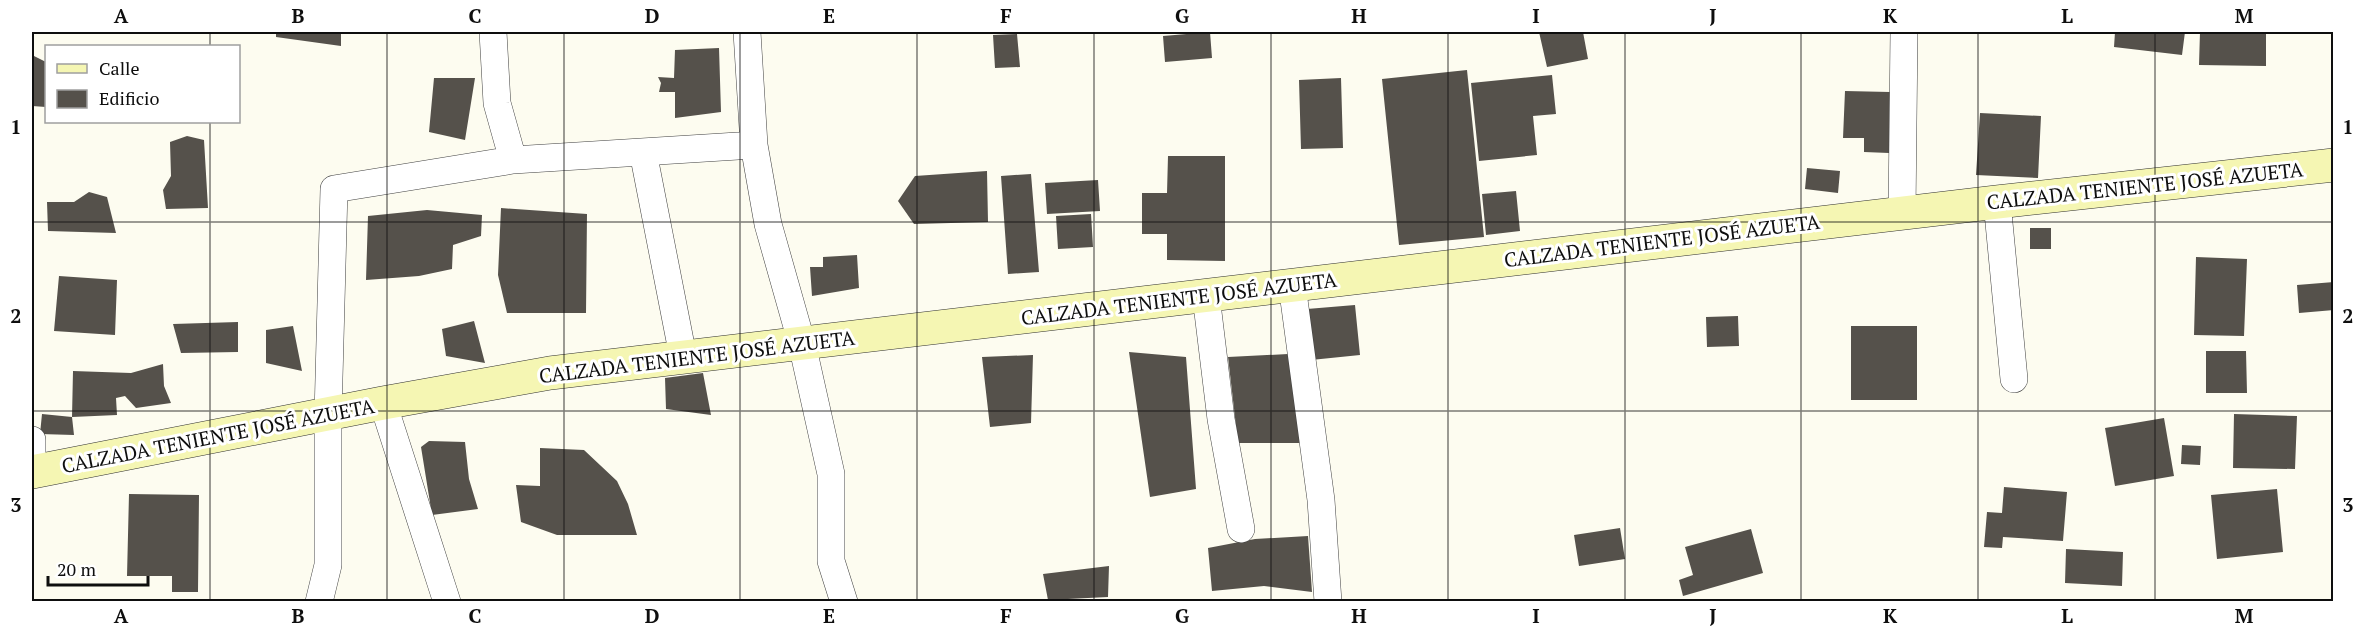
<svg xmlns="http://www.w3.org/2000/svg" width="2365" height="633" viewBox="0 0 2365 633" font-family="'PT Serif',serif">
  <rect width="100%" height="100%" fill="#fdfcf0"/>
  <path fill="#55514b" d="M276 32H341V46L276 37Z
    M1210 32 1212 58 1165 62 1163 36Z
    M1539 32H1583L1588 59 1547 67Z
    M2115 32H2185L2182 55 2114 47Z
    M2200 32H2266V66L2199 65Z
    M1017 34 1020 67 995 68 993 35Z
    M719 48 721 112 675 118V92H659L661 83 658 77 674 78 675 50Z
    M32 55 46 62V107L32 106Z
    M1467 70 1484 237 1399 245 1382 79Z
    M1552 75 1556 114 1533 116 1537 155 1479 161 1471 83Z
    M434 78H475L465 140 429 132Z
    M1341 78 1343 148 1301 149 1299 80Z
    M1845 91 1890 92 1889 153 1864 152V138H1843Z
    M1980 113 2041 116 2038 178 1976 175Z
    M187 136 204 140 208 208 166 209 163 190 171 176 170 142Z
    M1168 156H1225V261L1167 260V234H1142V193H1167Z
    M1807 168 1840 171 1838 193 1805 189Z
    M987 171 988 222 914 224 898 201 915 176Z
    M1031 174 1039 272 1008 274 1001 176Z
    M1098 180 1100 211 1047 214 1045 183Z
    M1516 191 1520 231 1486 235 1482 194Z
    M89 192 107 197 116 233 48 231 47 202H74Z
    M501 208 587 214 586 313H507L498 275Z
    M427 210 482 215 481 236 453 245 452 269 419 276 366 280 368 216Z
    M1091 214 1093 247 1058 249 1056 216Z
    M2030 228H2051V249H2030Z
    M857 255 859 288 812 296 810 267H823V257Z
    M2196 257 2247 259 2244 336 2194 335Z
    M59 276 117 280 115 335 54 331Z
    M2334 282V310L2299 313 2297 285Z
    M1355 305 1360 355 1311 360 1307 309Z
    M1738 316 1739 346 1707 347 1706 317Z
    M474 321 485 363 446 356 442 329Z
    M238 322V352L181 353 173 324Z
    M293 326 302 371 266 363V330Z
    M1851 326H1917V400H1851Z
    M2206 351H2246L2247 393H2206Z
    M1129 352 1186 357 1196 489 1150 497Z
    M1288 354 1301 443H1238L1228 357Z
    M1033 355 1031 423 990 427 982 357Z
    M163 364 164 386 171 403 136 408 125 396 116 398 117 415 72 417 73 371 131 373Z
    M703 373 711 415 666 409 665 378Z
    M42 414 72 417 74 435 40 434Z
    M2234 414 2297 416 2295 469 2233 468Z
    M2164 418 2174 476 2115 486 2105 428Z
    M429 441 465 442 469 479 478 509 432 515 421 447Z
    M2182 445 2201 446 2200 465 2181 464Z
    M540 448 584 450 617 481 628 504 637 535H557L521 522 516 485 540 486Z
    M2004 487 2067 492 2063 541 2003 537 2002 548 1984 547 1987 512 2002 513Z
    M2277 489 2283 552 2217 559 2211 495Z
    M129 494 199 495 198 592H172V576H127Z
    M1620 528 1625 559 1579 566 1574 535Z
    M1751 529 1763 573 1683 596 1679 580 1693 575 1685 547Z
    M1308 536 1312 592 1264 586 1212 591 1208 548 1255 539Z
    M2066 549 2123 552 2122 586 2065 583Z
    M1109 566 1108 597 1048 600 1043 574Z"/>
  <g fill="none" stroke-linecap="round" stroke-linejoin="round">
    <defs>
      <path id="minor" d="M493 32 497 103 513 160
        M747 32 754 145 768 224 802 344 831 474V561L844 602
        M643 152 683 356
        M1997 202 2014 379
        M1902 213 1904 32
        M1292 285 1321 500 1328 602
        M1206 296 1221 419 1241 529
        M383 403 447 602
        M32 440V472
        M319 602 328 565V416L334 189 513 160 754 145"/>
      <path id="secondary" d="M32 472 383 403 550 373 1997 202 2334 165"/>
    </defs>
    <use href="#minor" stroke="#414141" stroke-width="28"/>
    <use href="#secondary" stroke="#303030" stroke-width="34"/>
    <use href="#minor" stroke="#fff" stroke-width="27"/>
    <use href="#secondary" stroke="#f5f6b3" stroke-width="33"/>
  </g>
  <path fill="none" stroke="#0e0e0e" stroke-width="1.5" stroke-opacity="0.55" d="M210 32V46M387 32V602M564 32V602M740 32V602M917 32V602M1094 32V602M1271 32V602M1448 32V602M1625 32V602M1801 32V602M1978 32V602M2155 32V602M210 122V602M32 222H2334M32 411H2334"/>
  <g text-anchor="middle" stroke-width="6" stroke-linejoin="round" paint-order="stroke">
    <g font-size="20" fill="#0e0e0e" stroke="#fff">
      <text transform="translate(2145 186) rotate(-6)" y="7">CALZADA TENIENTE JOSÉ AZUETA</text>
      <text transform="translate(1662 241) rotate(-7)" y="7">CALZADA TENIENTE JOSÉ AZUETA</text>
      <text transform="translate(1179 299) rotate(-7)" y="7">CALZADA TENIENTE JOSÉ AZUETA</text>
      <text transform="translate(697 357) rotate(-7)" y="7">CALZADA TENIENTE JOSÉ AZUETA</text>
      <text transform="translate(218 436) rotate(-11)" y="7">CALZADA TENIENTE JOSÉ AZUETA</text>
    </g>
  </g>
  <rect width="2365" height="633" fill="none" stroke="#ffffff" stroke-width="66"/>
  <rect x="45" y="45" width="195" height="78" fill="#ffffff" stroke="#9f9f9f" stroke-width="1.5"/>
  <rect x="57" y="64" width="30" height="9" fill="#f5f6b3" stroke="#9f9f9f" stroke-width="1.5"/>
  <text x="99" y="75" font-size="18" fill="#0e0e0e">Calle</text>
  <rect x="57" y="90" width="30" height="18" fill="#55514b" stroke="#9f9f9f" stroke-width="1.5"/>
  <text x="99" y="105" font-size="18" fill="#0e0e0e">Edificio</text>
  <path d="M48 576v9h100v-9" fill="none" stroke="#0e0e0e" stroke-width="3"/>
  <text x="57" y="576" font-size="18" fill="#0e0e0e" stroke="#ffffff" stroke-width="4.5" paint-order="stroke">20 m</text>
  <rect x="33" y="33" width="2299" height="567" fill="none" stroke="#0e0e0e" stroke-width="2"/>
  <g font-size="20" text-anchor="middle" font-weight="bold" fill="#0e0e0e">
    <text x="121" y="23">A</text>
    <text x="298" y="23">B</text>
    <text x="475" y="23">C</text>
    <text x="652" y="23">D</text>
    <text x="829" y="23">E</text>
    <text x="1006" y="23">F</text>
    <text x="1182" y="23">G</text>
    <text x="1359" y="23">H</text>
    <text x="1536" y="23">I</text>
    <text x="1713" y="23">J</text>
    <text x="1890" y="23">K</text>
    <text x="2067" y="23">L</text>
    <text x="2244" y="23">M</text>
    <text x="16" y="134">1</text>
    <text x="2348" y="134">1</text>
    <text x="16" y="323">2</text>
    <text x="2348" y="323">2</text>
    <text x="16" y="512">3</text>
    <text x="2348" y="512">3</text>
    <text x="121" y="623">A</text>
    <text x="298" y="623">B</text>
    <text x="475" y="623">C</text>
    <text x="652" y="623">D</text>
    <text x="829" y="623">E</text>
    <text x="1006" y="623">F</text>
    <text x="1182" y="623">G</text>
    <text x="1359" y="623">H</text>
    <text x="1536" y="623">I</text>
    <text x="1713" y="623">J</text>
    <text x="1890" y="623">K</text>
    <text x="2067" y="623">L</text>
    <text x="2244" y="623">M</text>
  </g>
</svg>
